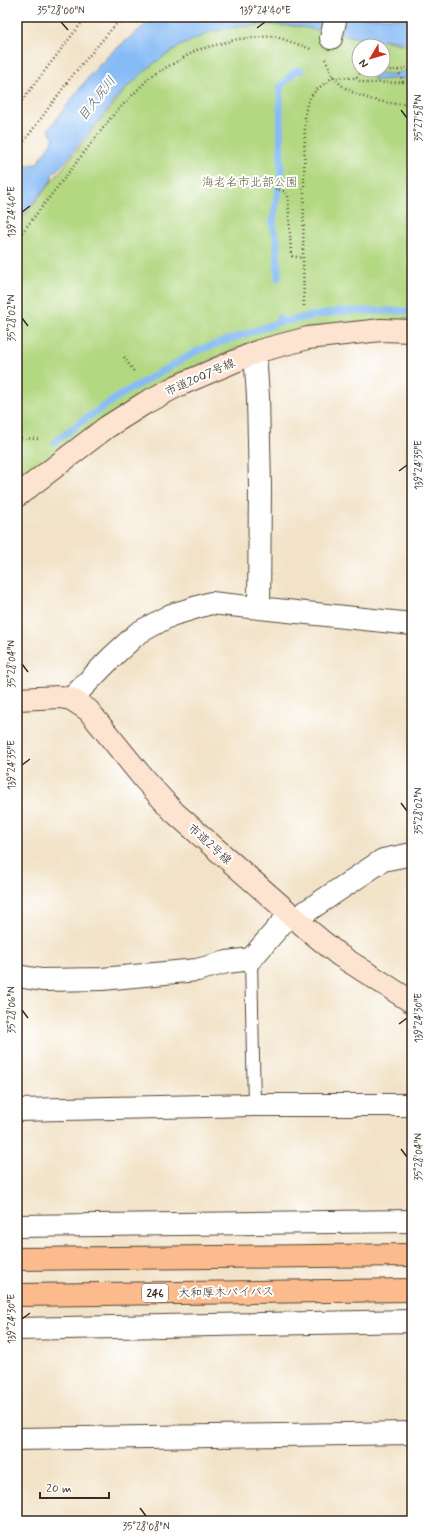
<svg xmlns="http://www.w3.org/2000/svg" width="429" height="1538" viewBox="0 0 429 1538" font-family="Mynerve,'Klee One',sans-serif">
  <rect width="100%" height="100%" fill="#fff"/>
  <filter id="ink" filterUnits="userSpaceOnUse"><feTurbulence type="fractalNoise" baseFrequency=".025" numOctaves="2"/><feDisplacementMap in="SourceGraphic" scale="8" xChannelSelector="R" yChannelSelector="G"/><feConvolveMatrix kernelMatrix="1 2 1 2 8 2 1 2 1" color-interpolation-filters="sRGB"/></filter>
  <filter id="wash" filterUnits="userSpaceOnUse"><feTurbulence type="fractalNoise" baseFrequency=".012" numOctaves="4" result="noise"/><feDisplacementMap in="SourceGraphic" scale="16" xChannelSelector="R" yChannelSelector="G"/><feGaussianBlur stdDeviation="0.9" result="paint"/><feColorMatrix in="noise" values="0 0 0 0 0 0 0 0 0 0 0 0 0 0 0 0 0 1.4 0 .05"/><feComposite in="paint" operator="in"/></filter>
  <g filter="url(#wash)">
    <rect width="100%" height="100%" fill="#f2e3c8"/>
    <path fill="#b3d882" stroke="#778150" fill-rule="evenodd" d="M293 17 412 47V320L308 328 250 343 171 377 17 483V225L126 89 139 62 185 31ZM359 46H383V70H359Z"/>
    <path fill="#87bbf5" stroke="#61728a" d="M155 17H330L327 32 295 26 265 25 236 27 213 31 180 46 153 64 122 92 65 162 52 175V180L17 222V171L28 165 37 164 54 138 48 130 91 74 111 53Z
      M340 17 412 18V45L384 39 376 42 336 33Z
      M407 71H412V78L374 80V73L393 74Z"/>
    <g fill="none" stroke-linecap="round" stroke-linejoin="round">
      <path stroke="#87bbf5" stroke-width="7" d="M278 278 277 239 273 228V222L281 174 280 87 296 70 301 71
        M280 322 341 311H412
        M55 442 82 421 127 391 199 350 280 322 279 318"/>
    </g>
  </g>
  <g filter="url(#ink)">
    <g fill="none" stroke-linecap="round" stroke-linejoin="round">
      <defs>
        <path id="lane" d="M251 959 254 1105"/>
        <path id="street" d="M331 38 336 17
          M255 353 258 397 260 487 259 608
          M71 699 113 656 138 633 171 615 211 603 412 624
          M297 920 307 911 383 860 412 854
          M17 976 42 980 102 979 197 970 227 962 251 959 290 914
          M17 1110 254 1105H412
          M17 1226 412 1221
          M17 1329 412 1321
          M17 1439 412 1433"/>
        <path id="secondary" d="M17 496 107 427 145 403 177 386 212 371 259 351 308 338 381 330 412 331
          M17 699 60 697 71 699 88 710 144 779 174 812 207 841 312 933 339 955 412 1002"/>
        <path id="highway" d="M17 1259 412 1255
          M17 1295 412 1290"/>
      </defs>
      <use href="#lane" stroke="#564638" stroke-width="14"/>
      <use href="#street" stroke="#564638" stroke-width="24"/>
      <use href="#secondary" stroke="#564638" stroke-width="24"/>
      <use href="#highway" stroke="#564638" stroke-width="24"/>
      <path stroke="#564638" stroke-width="2.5" stroke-dasharray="1 3" stroke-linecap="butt" d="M325 59C328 64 330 71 333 76 348 98 388 105 412 104
        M398 70 403 82
        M356 78 360 81 366 83 412 82
        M17 107 86 17
        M17 151 72 76 116 24 128 17
        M275 189 284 191 288 195 291 253 292 256 303 258
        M17 239 114 114 151 76 197 50 238 39 274 36 311 49
        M304 306 303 258 305 118C306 94 316 91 333 77L356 78 361 72 365 71 398 70 412 67
        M124 357 134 372
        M17 438 40 439"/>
      <use href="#lane" stroke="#fff" stroke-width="12"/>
      <use href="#street" stroke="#fff" stroke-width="22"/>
      <use href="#secondary" stroke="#fde4d1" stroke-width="22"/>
      <use href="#highway" stroke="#fbbb8d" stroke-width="22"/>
    </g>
  </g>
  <path fill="none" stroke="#3b2a1e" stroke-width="1.5" d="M61 22 68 30M257 28 265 22M401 110 407 118M22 212 30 206M22 318 28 326M399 471 407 465M22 664 28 672M22 765 30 759M401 803 407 811M22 1010 28 1018M399 1024 407 1018M401 1149 407 1157M22 1319 30 1313M140 1508 146 1516"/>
  <g text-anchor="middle" stroke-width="4" stroke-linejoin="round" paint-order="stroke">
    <rect fill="#fff" stroke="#766a62" stroke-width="1" x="142" y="1284" width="26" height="18" rx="3"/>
    <g font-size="11" font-weight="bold" fill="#3b2a1e">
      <text x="155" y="1297">246</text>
    </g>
    <g font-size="12" fill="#5f5e3c" stroke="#fff">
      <text x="250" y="186">海老名市北部公園</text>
    </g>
    <g font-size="12" fill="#3b2a1e" stroke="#fff">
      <text transform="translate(200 377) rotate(-24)" y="4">市道2007号線</text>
      <text transform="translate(210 844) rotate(42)" y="4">市道2号線</text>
      <text transform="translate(226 1292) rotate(-1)" y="4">大和厚木バイパス</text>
    </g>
    <g font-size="13" font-style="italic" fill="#565d69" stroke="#fff">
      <text transform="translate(96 98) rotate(-52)" y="5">目久尻川</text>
    </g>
  </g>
  <rect width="429" height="1538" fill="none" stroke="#fff" stroke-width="44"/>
  <g transform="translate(371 58) rotate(232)"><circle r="19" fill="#ffffff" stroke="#b1aaa5"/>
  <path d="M0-3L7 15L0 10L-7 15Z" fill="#c8321e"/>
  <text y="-6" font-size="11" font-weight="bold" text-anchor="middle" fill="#3b2a1e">N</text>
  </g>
  <path d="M40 1492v6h69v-6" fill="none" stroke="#3b2a1e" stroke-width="2"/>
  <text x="46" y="1492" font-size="12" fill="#3b2a1e" stroke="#ffffff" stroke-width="3" paint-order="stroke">20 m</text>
  <rect x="22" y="22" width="385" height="1494" fill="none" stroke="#3b2a1e" stroke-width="1.5"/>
  <g font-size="10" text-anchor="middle" fill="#3b2a1e">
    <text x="61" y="14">35°28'00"N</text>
    <text x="265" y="14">139°24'40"E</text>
    <text transform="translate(418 118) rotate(-90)" y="4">35°27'58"N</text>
    <text transform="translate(11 212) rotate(-90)" y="4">139°24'40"E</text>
    <text transform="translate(11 318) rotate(-90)" y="4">35°28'02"N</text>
    <text transform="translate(418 465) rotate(-90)" y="4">139°24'35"E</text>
    <text transform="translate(11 664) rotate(-90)" y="4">35°28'04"N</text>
    <text transform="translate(11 765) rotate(-90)" y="4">139°24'35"E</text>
    <text transform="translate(418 811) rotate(-90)" y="4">35°28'02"N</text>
    <text transform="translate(11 1010) rotate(-90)" y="4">35°28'06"N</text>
    <text transform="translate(418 1018) rotate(-90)" y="4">139°24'30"E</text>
    <text transform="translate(418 1157) rotate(-90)" y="4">35°28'04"N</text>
    <text transform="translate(11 1319) rotate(-90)" y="4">139°24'30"E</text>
    <text x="146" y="1530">35°28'08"N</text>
  </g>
</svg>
